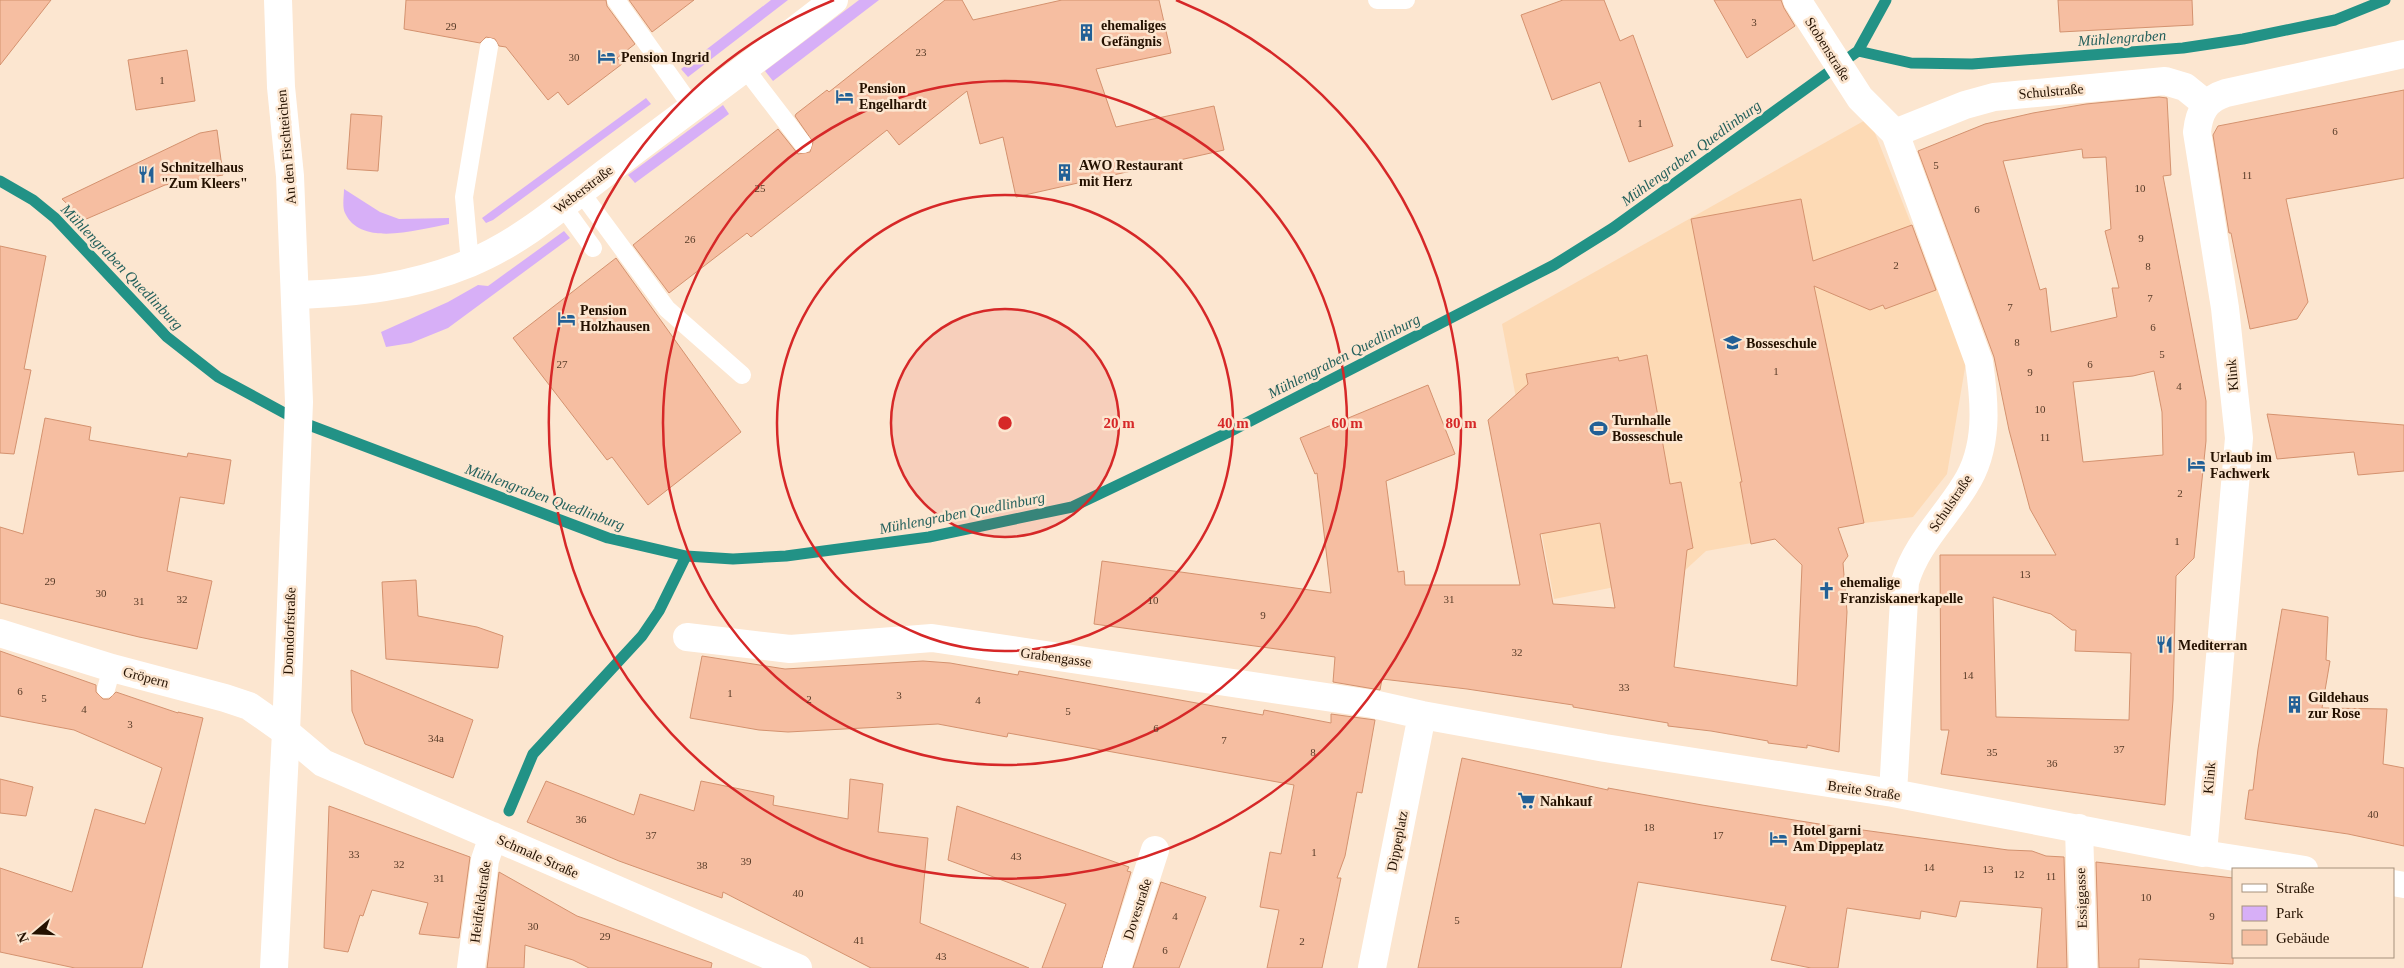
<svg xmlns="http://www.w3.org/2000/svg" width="2404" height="968" viewBox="0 0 2404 968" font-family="'Times New Roman',serif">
  <rect width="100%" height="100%" fill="#fce6d0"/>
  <path fill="#fddab5" d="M1869 118 1966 362 1947 474 1913 517 1864 523 1706 551 1681 574 1554 599 1502 324Z"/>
  <path fill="#d7aff7" d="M771 0H788L688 77 681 69Z
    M859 0H879L773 81 765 71Z
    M646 98 651 104 493 220 486 223 482 218Z
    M723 105 729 114 635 183 628 175Z
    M344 189 380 212 399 219 449 218V224C419 229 361 248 345 213 342 207 344 196 344 189Z
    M564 231 570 238 448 328 411 343 386 347 381 332 448 302 478 285 488 286Z"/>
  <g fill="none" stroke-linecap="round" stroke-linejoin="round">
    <path stroke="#229286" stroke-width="11" d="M1858 51 1911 63 1972 64 2183 48 2243 39 2335 20 2385 0
      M0 181 33 200 55 218 167 337 218 377 301 422 608 538 686 556 733 559 786 556 929 537 1072 507 1227 433 1554 265 1613 228 1858 51 1886 0
      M509 811 533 754 642 636 659 611 686 556"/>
  </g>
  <path fill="#f6bea1" stroke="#d4926f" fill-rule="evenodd" d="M0 0H51L0 65Z
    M406 0H606L607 6 635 44 617 58 622 64 568 105 558 92 548 100 506 47 499 46 495 39 486 37 480 43 404 29Z
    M629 0H694L652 32Z
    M945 0H962L973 20 1062 0H1159L1171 53 1096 69 1116 127 1214 106 1224 150 1016 197 1003 137 980 144 967 91 899 145 887 130 751 237 747 233 669 293 633 245 778 129 798 154 810 152 813 142 795 116 796 114 827 90 829 92Z
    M1563 0H1604L1620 41 1633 35 1673 146 1629 162 1600 82 1552 100 1521 15Z
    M1714 0H1781L1784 8 1795 26 1747 58Z
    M2058 0H2192L2193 25 2060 32Z
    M187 50 195 101 136 110 128 60Z
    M2404 90V178L2286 199 2308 302 2297 319 2250 329 2231 233H2229L2213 135 2218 126Z
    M2159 97 2167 98 2171 175 2163 176 2206 401V441L2194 558 2176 576 2173 700 2165 805 1941 774 1949 730H1941L1940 555H2056L2030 509 2009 430 1994 357 1918 151 1985 124 2033 113 2086 104ZM2082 149 2083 158 2106 157 2111 229 2105 231 2119 288H2112L2117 317 2051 332 2046 288 2040 290 2003 161ZM2154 371 2162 412 2163 455 2083 462 2073 382 2133 376ZM1993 597 2051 614 2072 630H2076L2075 651 2131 653 2129 720 1996 717Z
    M351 114 382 116 378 171 347 169Z
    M217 130 223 175 165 185 84 220 62 199 200 133Z
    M1801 199 1813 261 1912 225 1936 290 1885 309 1883 305 1870 310 1814 286 1864 523 1838 528 1848 556 1843 563 1847 612 1839 752 1807 745V748L1768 743V741L1711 731 1668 726V723L1573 707V705L1467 689 1382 679 1380 690 1333 682 1335 657 1094 624 1102 561 1331 593 1317 473 1315 474 1300 438 1428 385 1455 454 1386 481 1398 572 1404 571 1405 585H1520L1488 420 1528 384 1526 374 1618 357 1619 361 1647 355 1670 484 1681 482 1693 548 1687 550 1674 667 1797 686 1802 565 1775 539 1751 544 1740 482H1742L1691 219ZM1600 523 1615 608 1553 604 1540 534Z
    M0 246 46 256 24 369 31 370 14 454 0 453Z
    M616 258 741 432 648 505 612 457 607 460 513 338Z
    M2267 414 2404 425V471L2358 475 2354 452 2277 459Z
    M45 418 91 427 89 440 187 457 188 453 231 460 224 504 180 497 167 571 212 581 197 649 139 637 0 603V527L23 534Z
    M416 580 418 616 477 627 503 636 498 668 386 659 382 582Z
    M2282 609 2328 617 2326 660 2330 661 2322 708 2387 709 2383 764 2404 768V846L2348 834 2245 819 2249 790H2253L2258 749Z
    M0 651 96 685V692L103 699H109L116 692 178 713V712L203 718 142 968H75L0 952V868L72 892 95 809 145 824 162 768 74 730 0 716Z
    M702 656 785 669 923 661 950 663 1018 675 1019 671 1263 715 1264 710 1331 723V714L1375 720 1362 793 1357 792 1345 856 1337 878H1341L1322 968H1267L1279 910 1260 907 1270 852 1281 854 1294 785 1008 733 1007 737 938 724 788 732 759 730 690 718Z
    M351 670 473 720 453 778 365 744 352 711Z
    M1462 758 1608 790V788L1702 805 1819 824 2008 850 2032 851 2046 856 2064 857 2067 968H2037L2042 908 1960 901 1956 917 1921 911 1920 919 1847 908 1838 968H1811L1771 960 1786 906 1638 882 1621 968H1418Z
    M0 779 33 787 26 816 0 813Z
    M850 779 883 784 878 832 928 838 920 923 1029 968H871L723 892 722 898 619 861 527 822 546 781 634 815 640 794 694 811 701 781 774 796 773 805 848 819Z
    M329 806 470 857 459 938 419 934 428 903 372 890 363 916 360 915 348 952 324 948Z
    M957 806 1129 867 1127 871 1131 872 1102 968H1042L1066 904 948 860Z
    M2096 862 2233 878V964L2139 959V968H2099Z
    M499 872 577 916 712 963 711 968H589L573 960 525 945 524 968H487Z
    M1161 882 1206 897 1179 968H1133Z"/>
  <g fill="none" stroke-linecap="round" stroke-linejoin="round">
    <path stroke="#fff" stroke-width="18" d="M616 0 692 107
      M1377 0H1406
      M744 67 803 144
      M580 191 667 309 742 375
      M562 205 593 248
      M470 263 464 197 489 47
      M106 689 112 668"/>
    <path stroke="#fff" stroke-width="26" d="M2203 853 2305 869
      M2393 883 2404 885"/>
    <path stroke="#fff" stroke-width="28" d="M1797 0 1860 98 1895 133 1979 362C1985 403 1989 448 1965 485 1945 518 1916 544 1905 582L1893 793
      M1895 133 1965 105 1994 97 2165 81 2185 87 2206 104
      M296 295C357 293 412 287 470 263 524 241 570 199 617 164 689 109 763 56 834 0
      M0 633 112 668 225 698 249 706 286 732 323 763 798 968
      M687 637 790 649 932 638 1373 704 1422 715 1605 748 1893 793 2203 853 2239 438 2225 308 2197 132C2199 112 2206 99 2226 93L2404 54
      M2079 828 2083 968
      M471 968 485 860 493 836
      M1117 968 1155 850
      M1372 968 1422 715"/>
    <path stroke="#fff" stroke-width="28" d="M274 968 286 732 299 402 290 176 281 87 278 0"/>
  </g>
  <circle cx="1005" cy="423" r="114" fill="#d62828" fill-opacity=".12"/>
  <g fill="none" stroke="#d62828" stroke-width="2.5">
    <circle cx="1005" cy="423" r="114"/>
    <circle cx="1005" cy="423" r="228"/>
    <circle cx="1005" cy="423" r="342"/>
    <path d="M1176 0A456 456 0 1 1 834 0"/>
  </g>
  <defs>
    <symbol id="building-bare" viewBox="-9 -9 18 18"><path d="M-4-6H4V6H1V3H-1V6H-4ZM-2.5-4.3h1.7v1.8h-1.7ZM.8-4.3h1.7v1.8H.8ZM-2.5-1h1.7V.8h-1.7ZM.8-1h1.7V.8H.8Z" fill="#226096" stroke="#fce6d0" stroke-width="2.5" paint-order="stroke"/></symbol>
    <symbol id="hotel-bare" viewBox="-9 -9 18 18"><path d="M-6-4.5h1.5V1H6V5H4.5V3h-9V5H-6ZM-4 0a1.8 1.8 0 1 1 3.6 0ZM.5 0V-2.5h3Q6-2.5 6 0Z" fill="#226096" stroke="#fce6d0" stroke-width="2.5" paint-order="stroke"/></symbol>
    <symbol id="restaurant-bare" viewBox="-9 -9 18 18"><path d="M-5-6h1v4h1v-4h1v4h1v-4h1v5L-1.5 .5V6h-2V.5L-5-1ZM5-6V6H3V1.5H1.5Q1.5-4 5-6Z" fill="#226096" stroke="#fce6d0" stroke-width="2.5" paint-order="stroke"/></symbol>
    <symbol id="school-bare" viewBox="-9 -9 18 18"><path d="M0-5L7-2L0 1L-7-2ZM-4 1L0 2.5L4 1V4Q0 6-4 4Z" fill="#226096" stroke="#fce6d0" stroke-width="2.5" paint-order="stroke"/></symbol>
    <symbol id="stadium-bare" viewBox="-9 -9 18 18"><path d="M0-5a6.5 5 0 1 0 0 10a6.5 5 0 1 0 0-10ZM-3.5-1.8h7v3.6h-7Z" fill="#226096" stroke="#fce6d0" stroke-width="2.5" paint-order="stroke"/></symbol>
    <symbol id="church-bare" viewBox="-9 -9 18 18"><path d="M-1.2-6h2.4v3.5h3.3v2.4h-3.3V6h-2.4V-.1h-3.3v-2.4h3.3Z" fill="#226096" stroke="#fce6d0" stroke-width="2.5" paint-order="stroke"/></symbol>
    <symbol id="supermarket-bare" viewBox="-9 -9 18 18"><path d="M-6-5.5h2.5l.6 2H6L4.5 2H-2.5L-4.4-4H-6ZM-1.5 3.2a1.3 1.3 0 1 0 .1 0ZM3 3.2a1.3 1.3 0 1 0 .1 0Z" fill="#226096" stroke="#fce6d0" stroke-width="2.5" paint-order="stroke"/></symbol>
  </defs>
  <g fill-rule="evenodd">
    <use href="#building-bare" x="1074" y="20" width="25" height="25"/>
    <use href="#hotel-bare" x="594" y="44" width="25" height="25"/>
    <use href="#hotel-bare" x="832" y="84" width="25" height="25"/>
    <use href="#building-bare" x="1052" y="160" width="25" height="25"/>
    <use href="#restaurant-bare" x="134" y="162" width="25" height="25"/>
    <use href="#hotel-bare" x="554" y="306" width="25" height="25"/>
    <use href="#school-bare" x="1720" y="330" width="25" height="25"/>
    <use href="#stadium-bare" x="1586" y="416" width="25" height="25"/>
    <use href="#hotel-bare" x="2184" y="452" width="25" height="25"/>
    <use href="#church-bare" x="1814" y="578" width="25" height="25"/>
    <use href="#restaurant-bare" x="2152" y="632" width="25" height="25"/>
    <use href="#building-bare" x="2282" y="692" width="25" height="25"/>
    <use href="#supermarket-bare" x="1514" y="788" width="25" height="25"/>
    <use href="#hotel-bare" x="1766" y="826" width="25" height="25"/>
  </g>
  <g text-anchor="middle" stroke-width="5" stroke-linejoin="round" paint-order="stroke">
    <g font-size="11" fill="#583c28">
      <text x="1754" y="26">3</text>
      <text x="451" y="30">29</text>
      <text x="921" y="56">23</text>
      <text x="574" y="61">30</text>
      <text x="162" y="84">1</text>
      <text x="1640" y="127">1</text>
      <text x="2335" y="135">6</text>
      <text x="1936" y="169">5</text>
      <text x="2247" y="179">11</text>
      <text x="760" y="192">25</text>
      <text x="2140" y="192">10</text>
      <text x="1977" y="213">6</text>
      <text x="2141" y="242">9</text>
      <text x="690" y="243">26</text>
      <text x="1896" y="269">2</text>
      <text x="2148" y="270">8</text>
      <text x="2150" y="302">7</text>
      <text x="2010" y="311">7</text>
      <text x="2153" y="331">6</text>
      <text x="2017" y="346">8</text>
      <text x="2162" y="358">5</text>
      <text x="562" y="368">27</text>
      <text x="2090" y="368">6</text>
      <text x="1776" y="375">1</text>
      <text x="2030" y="376">9</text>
      <text x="2179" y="390">4</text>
      <text x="2040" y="413">10</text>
      <text x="2045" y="441">11</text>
      <text x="2180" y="497">2</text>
      <text x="2177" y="545">1</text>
      <text x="2025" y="578">13</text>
      <text x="50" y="585">29</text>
      <text x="101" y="597">30</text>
      <text x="182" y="603">32</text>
      <text x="1449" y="603">31</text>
      <text x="1153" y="604">10</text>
      <text x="139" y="605">31</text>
      <text x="1263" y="619">9</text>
      <text x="1517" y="656">32</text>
      <text x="1968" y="679">14</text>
      <text x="1624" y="691">33</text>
      <text x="20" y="695">6</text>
      <text x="730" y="697">1</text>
      <text x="899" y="699">3</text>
      <text x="44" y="702">5</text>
      <text x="809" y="703">2</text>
      <text x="978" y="704">4</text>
      <text x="84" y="713">4</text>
      <text x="1068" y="715">5</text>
      <text x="130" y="728">3</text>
      <text x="1156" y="732">6</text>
      <text x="436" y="742">34a</text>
      <text x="1224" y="744">7</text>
      <text x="2119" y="753">37</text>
      <text x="1313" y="756">8</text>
      <text x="1992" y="756">35</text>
      <text x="2052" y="767">36</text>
      <text x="2373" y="818">40</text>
      <text x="581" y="823">36</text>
      <text x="1649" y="831">18</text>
      <text x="651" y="839">37</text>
      <text x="1718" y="839">17</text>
      <text x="1314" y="856">1</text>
      <text x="354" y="858">33</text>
      <text x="1016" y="860">43</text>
      <text x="746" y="865">39</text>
      <text x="399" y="868">32</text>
      <text x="702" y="869">38</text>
      <text x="1929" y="871">14</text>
      <text x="1988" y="873">13</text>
      <text x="2019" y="878">12</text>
      <text x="2051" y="880">11</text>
      <text x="439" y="882">31</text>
      <text x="798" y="897">40</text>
      <text x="2146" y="901">10</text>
      <text x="1175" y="920">4</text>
      <text x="2212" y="920">9</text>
      <text x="1457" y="924">5</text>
      <text x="533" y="930">30</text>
      <text x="605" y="940">29</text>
      <text x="859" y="944">41</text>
      <text x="1302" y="945">2</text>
      <text x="1165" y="954">6</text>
      <text x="941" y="960">43</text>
    </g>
    <g font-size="14" font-weight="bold" fill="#241100" stroke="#fce6d0" text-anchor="start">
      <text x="1101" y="30">ehemaliges<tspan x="1101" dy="16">Gefängnis</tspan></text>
      <text x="621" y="62">Pension Ingrid</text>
      <text x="859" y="93">Pension<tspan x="859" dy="16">Engelhardt</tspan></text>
      <text x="1079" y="170">AWO Restaurant<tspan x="1079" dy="16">mit Herz</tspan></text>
      <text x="161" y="172">Schnitzelhaus<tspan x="161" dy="16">"Zum Kleers"</tspan></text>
      <text x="580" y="315">Pension<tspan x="580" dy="16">Holzhausen</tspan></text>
      <text x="1746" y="348">Bosseschule</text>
      <text x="1612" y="425">Turnhalle<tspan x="1612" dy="16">Bosseschule</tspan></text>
      <text x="2210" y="462">Urlaub im<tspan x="2210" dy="16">Fachwerk</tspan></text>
      <text x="1840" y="587">ehemalige<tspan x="1840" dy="16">Franziskanerkapelle</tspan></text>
      <text x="2178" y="650">Mediterran</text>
      <text x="2308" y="702">Gildehaus<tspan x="2308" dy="16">zur Rose</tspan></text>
      <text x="1540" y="806">Nahkauf</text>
      <text x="1793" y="835">Hotel garni<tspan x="1793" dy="16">Am Dippeplatz</tspan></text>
    </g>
    <g font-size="14" fill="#241100" stroke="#fce6d0">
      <text transform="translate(1828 49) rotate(58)" y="5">Stobenstraße</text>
      <text transform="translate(2051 91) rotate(-5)" y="5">Schulstraße</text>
      <text transform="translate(286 147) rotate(-95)" y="5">An den Fischteichen</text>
      <text transform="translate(583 189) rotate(-37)" y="5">Weberstraße</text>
      <text transform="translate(2232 375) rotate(-95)" y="5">Klink</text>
      <text transform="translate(1950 503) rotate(-56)" y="5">Schulstraße</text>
      <text transform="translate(289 631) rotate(-88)" y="5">Donndorfstraße</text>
      <text transform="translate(1056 657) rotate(8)" y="5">Grabengasse</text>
      <text transform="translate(146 677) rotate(15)" y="5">Gröpern</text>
      <text transform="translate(2209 778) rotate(-85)" y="5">Klink</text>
      <text transform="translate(1864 790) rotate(8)" y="5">Breite Straße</text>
      <text transform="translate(1397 841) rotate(-79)" y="5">Dippeplatz</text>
      <text transform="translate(538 856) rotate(24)" y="5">Schmale Straße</text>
      <text transform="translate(2081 898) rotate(-92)" y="5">Essiggasse</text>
      <text transform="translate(480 902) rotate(-82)" y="5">Heidfeldstraße</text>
      <text transform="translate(1137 909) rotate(-72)" y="5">Dovestraße</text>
    </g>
    <g font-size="15" font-style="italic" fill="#23605c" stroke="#fce6d0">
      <text transform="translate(2122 38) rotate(-4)" y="5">Mühlengraben</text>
      <text transform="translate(1691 153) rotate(-36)" y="5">Mühlengraben Quedlinburg</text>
      <text transform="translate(122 267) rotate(46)" y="5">Mühlengraben Quedlinburg</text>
      <text transform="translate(1344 356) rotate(-27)" y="5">Mühlengraben Quedlinburg</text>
      <text transform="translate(545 497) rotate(20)" y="5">Mühlengraben Quedlinburg</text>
      <text transform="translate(962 513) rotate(-11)" y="5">Mühlengraben Quedlinburg</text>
    </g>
  </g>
  <circle cx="1005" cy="423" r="8" fill="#d62828" stroke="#fce6d0" stroke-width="2.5"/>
  <g font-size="15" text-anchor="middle" font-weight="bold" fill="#d62828" stroke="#fce6d0" stroke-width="5" stroke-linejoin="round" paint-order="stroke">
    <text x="1119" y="428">20 m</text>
    <text x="1233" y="428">40 m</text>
    <text x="1347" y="428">60 m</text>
    <text x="1461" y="428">80 m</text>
  </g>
  <rect x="2232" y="868" width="162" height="90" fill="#fce6d0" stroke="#a6917d"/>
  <rect x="2242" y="884" width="25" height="8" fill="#ffffff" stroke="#a6917d"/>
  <text x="2276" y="893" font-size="15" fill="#241100">Straße</text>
  <rect x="2242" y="906" width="25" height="15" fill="#d7aff7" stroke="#a6917d"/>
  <text x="2276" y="918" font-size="15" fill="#241100">Park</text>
  <rect x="2242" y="930" width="25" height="15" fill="#f6bea1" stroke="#a6917d"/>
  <text x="2276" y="943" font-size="15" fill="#241100">Gebäude</text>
  <g transform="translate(35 933) rotate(251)" stroke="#fce6d0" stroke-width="4" paint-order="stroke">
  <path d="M0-4L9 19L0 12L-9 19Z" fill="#241100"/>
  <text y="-8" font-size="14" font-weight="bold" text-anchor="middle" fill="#241100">N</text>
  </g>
</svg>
